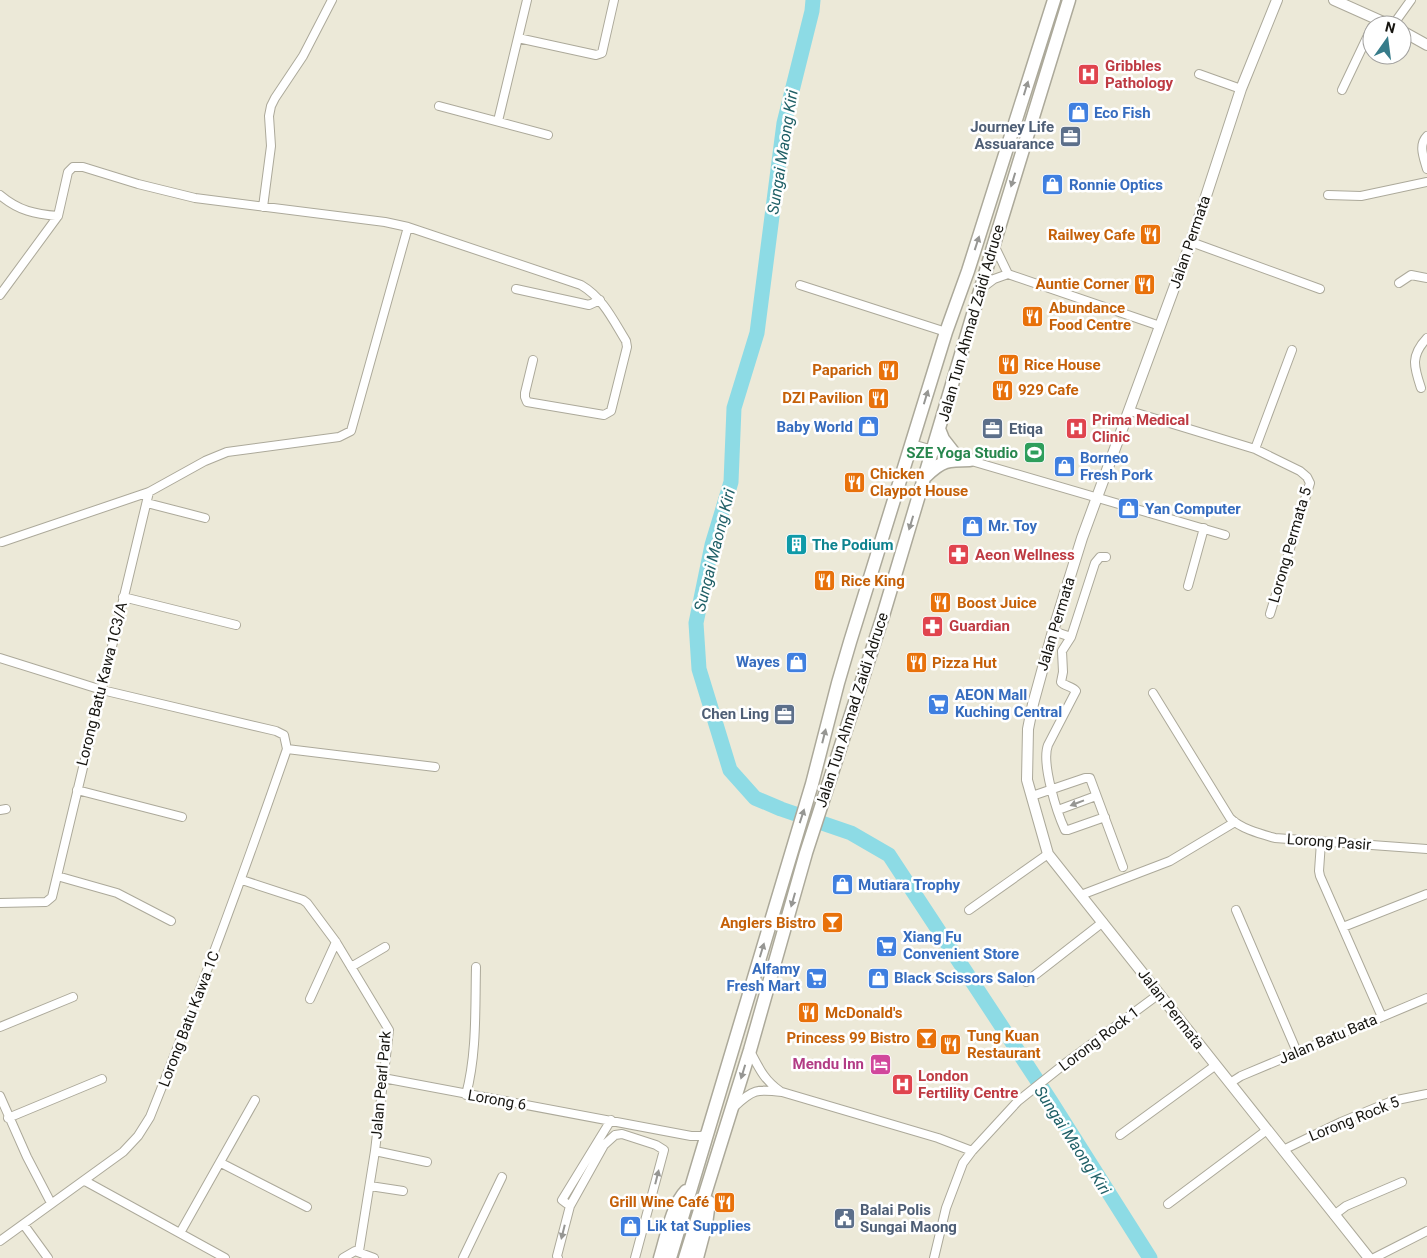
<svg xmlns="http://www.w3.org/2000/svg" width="1427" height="1258" viewBox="0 0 1427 1258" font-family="Roboto,sans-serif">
  <rect width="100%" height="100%" fill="#ece9d8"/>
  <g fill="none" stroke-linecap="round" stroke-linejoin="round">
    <path stroke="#8ddbe5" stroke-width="15" d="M813 0 812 11 784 123 757 333 734 408 731 482 712 545 696 623 699 669 730 770 755 798 781 809 851 833 889 855 1050 1100 1150 1258"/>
    <defs>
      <path id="minor" d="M1393 25 1411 0
        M518 38 596 55 602 53 614 0
        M1199 74 1241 89
        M1342 90 1372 27
        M439 106 548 135
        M498 121 527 0
        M1427 136C1418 145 1424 158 1427 169
        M0 195C19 211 35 214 58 216
        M1328 195 1361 196 1427 182
        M263 207 271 146 269 116 271 106 275 98 303 56 332 0
        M1191 242 1320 289
        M994 245 1008 274
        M1399 283 1411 275 1427 278
        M800 285 946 332
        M982 288 994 279 1008 274 1160 326
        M516 289 589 305 600 300
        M0 295 58 216 68 172 73 167H83L138 184 195 198 385 222 408 227 581 285C603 298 613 320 626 341L627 347 611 411 604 415 527 402 525 397V393L533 360
        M1421 388C1414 367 1410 356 1427 338
        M1130 411 1255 449 1300 471 1307 477 1310 483 1270 614
        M912 444 954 456
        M1255 449 1292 350
        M968 460 1225 535
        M147 503 205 518
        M2 542 149 492 205 461 227 452 339 437 351 431 408 227
        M1188 586 1204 528
        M123 597 236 625
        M1053 631 1071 637
        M0 658 102 690 276 731 284 735 287 749C244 873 199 995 150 1117L138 1136 123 1152 0 1241
        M1153 693 1230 818C1241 829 1261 834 1275 838L1427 849
        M287 749 435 767
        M77 790 182 817
        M1032 796 1085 778H1090L1123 867
        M0 810 6 809
        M1058 810 1096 796
        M1105 817 1068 830H1065C1057 813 1041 763 1048 745L1076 691C1072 686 1064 686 1061 682L1063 672 1062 651 1071 637 1095 563 1100 557H1106
        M1321 842 1319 871 1320 876 1382 1017
        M57 876 117 893 171 921
        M242 880 303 900 307 903 336 942 389 1030 375 1151 359 1251
        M1081 895 1170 861 1235 822
        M0 903 46 902 52 897 149 492
        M969 910 1048 854
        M1236 910 1297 1052
        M1343 927 1427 894
        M351 967 385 947
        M1026 982 1103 922
        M310 999 336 942
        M0 1027 73 997
        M750 1051C759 1068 764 1080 780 1091
        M383 1078 691 1136H701L707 1134
        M1230 1083 1241 1076 1427 998
        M466 1095C477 1053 475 1010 476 967
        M0 1096 27 1157 51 1203
        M734 1107C753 1089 757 1089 782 1092L938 1138 972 1151
        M8 1118 102 1079
        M1120 1135 1216 1065
        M1283 1150 1341 1122 1392 1101 1427 1094
        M375 1151 427 1162
        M221 1163 307 1207
        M85 1181 225 1258
        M370 1186 403 1191
        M1168 1204 1267 1130
        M570 1206 562 1200 611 1120
        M1334 1215 1346 1206 1402 1182
        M24 1225 48 1258
        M180 1233 255 1100
        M343 1258 355 1251 374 1258
        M463 1258 502 1177
        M558 1258 557 1256 570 1206 604 1145 615 1135 622 1134 656 1145 664 1150 635 1258
        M934 1258 946 1208 963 1163 972 1151 1018 1101 1067 1062 1159 994
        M1374 1258 1427 1231"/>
      <path id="tertiary" d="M1277 0 1241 89 1191 242 1082 538 1053 631 1033 704 1028 729 1027 780 1048 854 1369 1258
        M1334 0 1390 25
        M1402 31 1427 45"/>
      <path id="primary" d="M939 429 943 439 957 457
        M926 476C942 460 948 460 970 460
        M660 1258C666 1239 672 1205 686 1191
        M670 1258 812 784 838 683 850 642 946 332 968 271 1054 0
        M685 1258 750 1050 806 853 882 619 994 244 1069 0
        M697 1258 706 1224 709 1202"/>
    </defs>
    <use href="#minor" stroke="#aca99a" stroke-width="10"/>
    <use href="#tertiary" stroke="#aca99a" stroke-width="12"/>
    <use href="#primary" stroke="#aca99a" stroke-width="15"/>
    <use href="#minor" stroke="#fff" stroke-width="8"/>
    <use href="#tertiary" stroke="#fff" stroke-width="10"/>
    <use href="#primary" stroke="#fff" stroke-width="12"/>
  </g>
  <defs><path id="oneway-solid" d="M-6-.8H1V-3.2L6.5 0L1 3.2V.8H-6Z" transform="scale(1.25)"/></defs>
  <g fill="#969693">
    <use href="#oneway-solid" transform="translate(1026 88) rotate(-73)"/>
    <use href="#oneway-solid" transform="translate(1013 180) rotate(107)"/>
    <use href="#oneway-solid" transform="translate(977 243) rotate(-72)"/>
    <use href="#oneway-solid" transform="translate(926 397) rotate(-73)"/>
    <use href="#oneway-solid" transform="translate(911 523) rotate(107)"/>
    <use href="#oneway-solid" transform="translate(824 736) rotate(-76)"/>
    <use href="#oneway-solid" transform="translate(1077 803) rotate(159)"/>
    <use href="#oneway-solid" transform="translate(802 816) rotate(-72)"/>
    <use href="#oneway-solid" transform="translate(793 900) rotate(106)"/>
    <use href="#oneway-solid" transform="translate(762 950) rotate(-73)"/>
    <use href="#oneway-solid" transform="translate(743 1072) rotate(107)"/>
    <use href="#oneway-solid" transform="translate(657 1177) rotate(-76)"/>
    <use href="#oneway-solid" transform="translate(563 1232) rotate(104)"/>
  </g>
  <defs>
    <symbol id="hospital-square" viewBox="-11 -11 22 22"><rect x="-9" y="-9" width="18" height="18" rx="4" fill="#e0444e" stroke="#fff"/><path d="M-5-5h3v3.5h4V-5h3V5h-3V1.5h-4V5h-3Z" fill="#fff"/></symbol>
    <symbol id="shop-square" viewBox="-11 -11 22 22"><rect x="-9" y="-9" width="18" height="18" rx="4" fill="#3f7fe0" stroke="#fff"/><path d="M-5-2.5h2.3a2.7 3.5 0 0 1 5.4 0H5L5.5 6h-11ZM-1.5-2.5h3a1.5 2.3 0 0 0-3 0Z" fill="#fff"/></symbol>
    <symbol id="office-square" viewBox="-11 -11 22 22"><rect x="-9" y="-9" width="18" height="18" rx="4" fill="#5c6f8a" stroke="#fff"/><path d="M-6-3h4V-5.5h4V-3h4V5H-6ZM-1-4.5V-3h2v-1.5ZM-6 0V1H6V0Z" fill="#fff"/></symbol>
    <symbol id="restaurant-square" viewBox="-11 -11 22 22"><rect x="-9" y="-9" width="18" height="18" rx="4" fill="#e8710a" stroke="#fff"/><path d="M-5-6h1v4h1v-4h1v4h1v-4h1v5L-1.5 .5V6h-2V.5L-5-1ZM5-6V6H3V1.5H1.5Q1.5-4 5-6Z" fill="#fff"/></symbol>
    <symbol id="stadium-square" viewBox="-11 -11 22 22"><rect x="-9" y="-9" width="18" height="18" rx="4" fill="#2e9e5b" stroke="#fff"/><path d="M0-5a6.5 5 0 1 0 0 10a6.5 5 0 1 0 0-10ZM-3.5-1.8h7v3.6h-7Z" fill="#fff"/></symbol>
    <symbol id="building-square" viewBox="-11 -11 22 22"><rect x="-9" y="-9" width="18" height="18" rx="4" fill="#0f9aa8" stroke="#fff"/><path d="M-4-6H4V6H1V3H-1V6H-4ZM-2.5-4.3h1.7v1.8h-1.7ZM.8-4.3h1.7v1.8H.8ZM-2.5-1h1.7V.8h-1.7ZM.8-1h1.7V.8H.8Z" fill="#fff"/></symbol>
    <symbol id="pharmacy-square" viewBox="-11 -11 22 22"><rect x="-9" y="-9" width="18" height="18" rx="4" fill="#e0444e" stroke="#fff"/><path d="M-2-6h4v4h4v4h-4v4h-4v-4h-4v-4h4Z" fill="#fff"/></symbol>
    <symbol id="supermarket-square" viewBox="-11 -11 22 22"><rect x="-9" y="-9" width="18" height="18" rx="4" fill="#3f7fe0" stroke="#fff"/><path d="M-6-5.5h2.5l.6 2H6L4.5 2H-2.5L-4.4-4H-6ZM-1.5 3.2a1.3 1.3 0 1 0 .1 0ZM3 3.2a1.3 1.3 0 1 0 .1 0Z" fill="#fff"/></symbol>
    <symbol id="bar-square" viewBox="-11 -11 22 22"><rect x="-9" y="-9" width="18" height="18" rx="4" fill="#e8710a" stroke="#fff"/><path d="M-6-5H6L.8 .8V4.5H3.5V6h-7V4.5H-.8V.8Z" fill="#fff"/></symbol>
    <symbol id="hotel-square" viewBox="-11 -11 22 22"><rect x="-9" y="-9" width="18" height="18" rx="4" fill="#d1479c" stroke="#fff"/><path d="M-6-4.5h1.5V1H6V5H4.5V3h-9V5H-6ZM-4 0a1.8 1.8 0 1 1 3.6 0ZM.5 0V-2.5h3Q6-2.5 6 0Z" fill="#fff"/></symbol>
    <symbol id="civic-square" viewBox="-11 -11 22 22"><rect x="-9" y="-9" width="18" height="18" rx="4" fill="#5c6f8a" stroke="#fff"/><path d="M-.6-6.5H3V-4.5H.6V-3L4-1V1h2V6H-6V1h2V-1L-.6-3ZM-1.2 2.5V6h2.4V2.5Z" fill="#fff"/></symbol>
  </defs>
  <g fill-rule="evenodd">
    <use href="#hospital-square" x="1076" y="62" width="25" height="25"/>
    <use href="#shop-square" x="1066" y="100" width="25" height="25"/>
    <use href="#office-square" x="1058" y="124" width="25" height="25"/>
    <use href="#shop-square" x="1040" y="172" width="25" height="25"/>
    <use href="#restaurant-square" x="1138" y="222" width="25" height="25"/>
    <use href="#restaurant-square" x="1132" y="272" width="25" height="25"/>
    <use href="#restaurant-square" x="1020" y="304" width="25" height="25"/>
    <use href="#restaurant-square" x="996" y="352" width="25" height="25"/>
    <use href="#restaurant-square" x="876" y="358" width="25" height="25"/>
    <use href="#restaurant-square" x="990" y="378" width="25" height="25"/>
    <use href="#restaurant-square" x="866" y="386" width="25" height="25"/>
    <use href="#shop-square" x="856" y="414" width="25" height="25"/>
    <use href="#office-square" x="980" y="416" width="25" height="25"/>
    <use href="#hospital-square" x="1064" y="416" width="25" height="25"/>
    <use href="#stadium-square" x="1022" y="440" width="25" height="25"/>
    <use href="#shop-square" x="1052" y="454" width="25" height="25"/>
    <use href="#restaurant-square" x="842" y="470" width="25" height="25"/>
    <use href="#shop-square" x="1116" y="496" width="25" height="25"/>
    <use href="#shop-square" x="960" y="514" width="25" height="25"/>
    <use href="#building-square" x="784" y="532" width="25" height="25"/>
    <use href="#pharmacy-square" x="946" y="542" width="25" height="25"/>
    <use href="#restaurant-square" x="812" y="568" width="25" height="25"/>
    <use href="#restaurant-square" x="928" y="590" width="25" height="25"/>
    <use href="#pharmacy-square" x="920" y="614" width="25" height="25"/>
    <use href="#shop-square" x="784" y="650" width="25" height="25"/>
    <use href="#restaurant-square" x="904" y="650" width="25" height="25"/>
    <use href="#supermarket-square" x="926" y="692" width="25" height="25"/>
    <use href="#office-square" x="772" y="702" width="25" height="25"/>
    <use href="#shop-square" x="830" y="872" width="25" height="25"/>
    <use href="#bar-square" x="820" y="910" width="25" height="25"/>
    <use href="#supermarket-square" x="874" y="934" width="25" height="25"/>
    <use href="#supermarket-square" x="804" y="966" width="25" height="25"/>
    <use href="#shop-square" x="866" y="966" width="25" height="25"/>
    <use href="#restaurant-square" x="796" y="1000" width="25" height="25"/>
    <use href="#bar-square" x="914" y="1026" width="25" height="25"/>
    <use href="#restaurant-square" x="938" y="1032" width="25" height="25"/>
    <use href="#hotel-square" x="868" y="1052" width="25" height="25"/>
    <use href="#hospital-square" x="890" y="1072" width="25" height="25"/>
    <use href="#restaurant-square" x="712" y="1190" width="25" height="25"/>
    <use href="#civic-square" x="832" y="1206" width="25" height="25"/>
    <use href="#shop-square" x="618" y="1214" width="25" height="25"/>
  </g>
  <g text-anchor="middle" stroke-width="5" stroke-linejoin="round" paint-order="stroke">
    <g font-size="15" font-weight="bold" fill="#be3a42" stroke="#fff" text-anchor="start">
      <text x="1105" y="71">Gribbles<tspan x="1105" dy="17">Pathology</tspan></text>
      <text x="1092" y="425">Prima Medical<tspan x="1092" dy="17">Clinic</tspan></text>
      <text x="975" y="560">Aeon Wellness</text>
      <text x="949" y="631">Guardian</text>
      <text x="918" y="1081">London<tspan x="918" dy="17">Fertility Centre</tspan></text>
    </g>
    <g font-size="15" font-weight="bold" fill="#366cbe" stroke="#fff" text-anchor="start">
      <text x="1094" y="118">Eco Fish</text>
      <text x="1069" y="190">Ronnie Optics</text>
      <text x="853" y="432" text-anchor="end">Baby World</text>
      <text x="1080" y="463">Borneo<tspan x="1080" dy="17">Fresh Pork</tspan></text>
      <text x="1145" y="514">Yan Computer</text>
      <text x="988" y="531">Mr. Toy</text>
      <text x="780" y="667" text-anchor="end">Wayes</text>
      <text x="955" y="700">AEON Mall<tspan x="955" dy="17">Kuching Central</tspan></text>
      <text x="858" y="890">Mutiara Trophy</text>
      <text x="903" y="942">Xiang Fu<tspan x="903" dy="17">Convenient Store</tspan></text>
      <text x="800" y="974" text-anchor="end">Alfamy<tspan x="800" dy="17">Fresh Mart</tspan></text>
      <text x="894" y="983">Black Scissors Salon</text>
      <text x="647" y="1231">Lik tat Supplies</text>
    </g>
    <g font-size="15" font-weight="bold" fill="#4e5e75" stroke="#fff" text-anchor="end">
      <text x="1054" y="132">Journey Life<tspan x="1054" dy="17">Assuarance</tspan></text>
      <text x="1009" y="434" text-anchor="start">Etiqa</text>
      <text x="769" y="719">Chen Ling</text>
      <text x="860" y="1215" text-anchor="start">Balai Polis<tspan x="860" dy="17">Sungai Maong</tspan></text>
    </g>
    <g font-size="15" font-weight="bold" fill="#c56008" stroke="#fff" text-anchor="start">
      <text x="1135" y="240" text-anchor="end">Railwey Cafe</text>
      <text x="1129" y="289" text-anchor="end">Auntie Corner</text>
      <text x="1049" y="313">Abundance<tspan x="1049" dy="17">Food Centre</tspan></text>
      <text x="1024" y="370">Rice House</text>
      <text x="872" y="375" text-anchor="end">Paparich</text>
      <text x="1018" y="395">929 Cafe</text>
      <text x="863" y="403" text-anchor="end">DZI Pavilion</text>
      <text x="870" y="479">Chicken<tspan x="870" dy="17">Claypot House</tspan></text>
      <text x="841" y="586">Rice King</text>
      <text x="957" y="608">Boost Juice</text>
      <text x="932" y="668">Pizza Hut</text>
      <text x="816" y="928" text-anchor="end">Anglers Bistro</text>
      <text x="825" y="1018">McDonald's</text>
      <text x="967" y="1041">Tung Kuan<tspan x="967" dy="17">Restaurant</tspan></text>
      <text x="910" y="1043" text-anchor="end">Princess 99 Bistro</text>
      <text x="709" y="1207" text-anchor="end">Grill Wine Café</text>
    </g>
    <g font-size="15" fill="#161510" stroke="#fff">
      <text transform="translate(1190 242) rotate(-71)" y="5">Jalan Permata</text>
      <text transform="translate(971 323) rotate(-74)" y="5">Jalan Tun Ahmad Zaidi Adruce</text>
      <text transform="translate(1290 545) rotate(-74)" y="5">Lorong Permata 5</text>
      <text transform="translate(1056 624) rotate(-73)" y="5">Jalan Permata</text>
      <text transform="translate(102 684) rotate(-76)" y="5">Lorong Batu Kawa 1C3/A</text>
      <text transform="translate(852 710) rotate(-72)" y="5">Jalan Tun Ahmad Zaidi Adruce</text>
      <text transform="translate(1329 842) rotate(4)" y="5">Lorong Pasir</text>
      <text transform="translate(1171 1009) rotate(52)" y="5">Jalan Permata</text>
      <text transform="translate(189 1019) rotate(-69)" y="5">Lorong Batu Kawa 1C</text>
      <text transform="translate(1099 1039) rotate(-37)" y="5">Lorong Rock 1</text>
      <text transform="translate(1328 1039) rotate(-23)" y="5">Jalan Batu Bata</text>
      <text transform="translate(381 1085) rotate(-85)" y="5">Jalan Pearl Park</text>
      <text transform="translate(497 1100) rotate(10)" y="5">Lorong 6</text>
      <text transform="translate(1354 1119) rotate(-22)" y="5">Lorong Rock 5</text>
    </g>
    <g font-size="15" font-weight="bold" fill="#27864d" stroke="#fff" text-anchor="end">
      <text x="1018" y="458">SZE Yoga Studio</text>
    </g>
    <g font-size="15" font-weight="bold" fill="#0d838f" stroke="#fff" text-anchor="start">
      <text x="812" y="550">The Podium</text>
    </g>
    <g font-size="15" font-weight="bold" fill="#b23c85" stroke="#fff" text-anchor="end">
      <text x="864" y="1069">Mendu Inn</text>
    </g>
    <g font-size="16" font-style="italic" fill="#206067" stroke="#fff">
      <text transform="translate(782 152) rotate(-81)" y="6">Sungai Maong Kiri</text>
      <text transform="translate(714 550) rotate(-76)" y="6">Sungai Maong Kiri</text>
      <text transform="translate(1073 1140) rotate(57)" y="6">Sungai Maong Kiri</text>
    </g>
  </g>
  <g transform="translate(1387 40) rotate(14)"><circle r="24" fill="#ffffff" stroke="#a2a19f"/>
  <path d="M0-4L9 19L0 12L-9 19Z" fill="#377c8a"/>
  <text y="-8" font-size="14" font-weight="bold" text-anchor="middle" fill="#161510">N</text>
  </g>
</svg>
